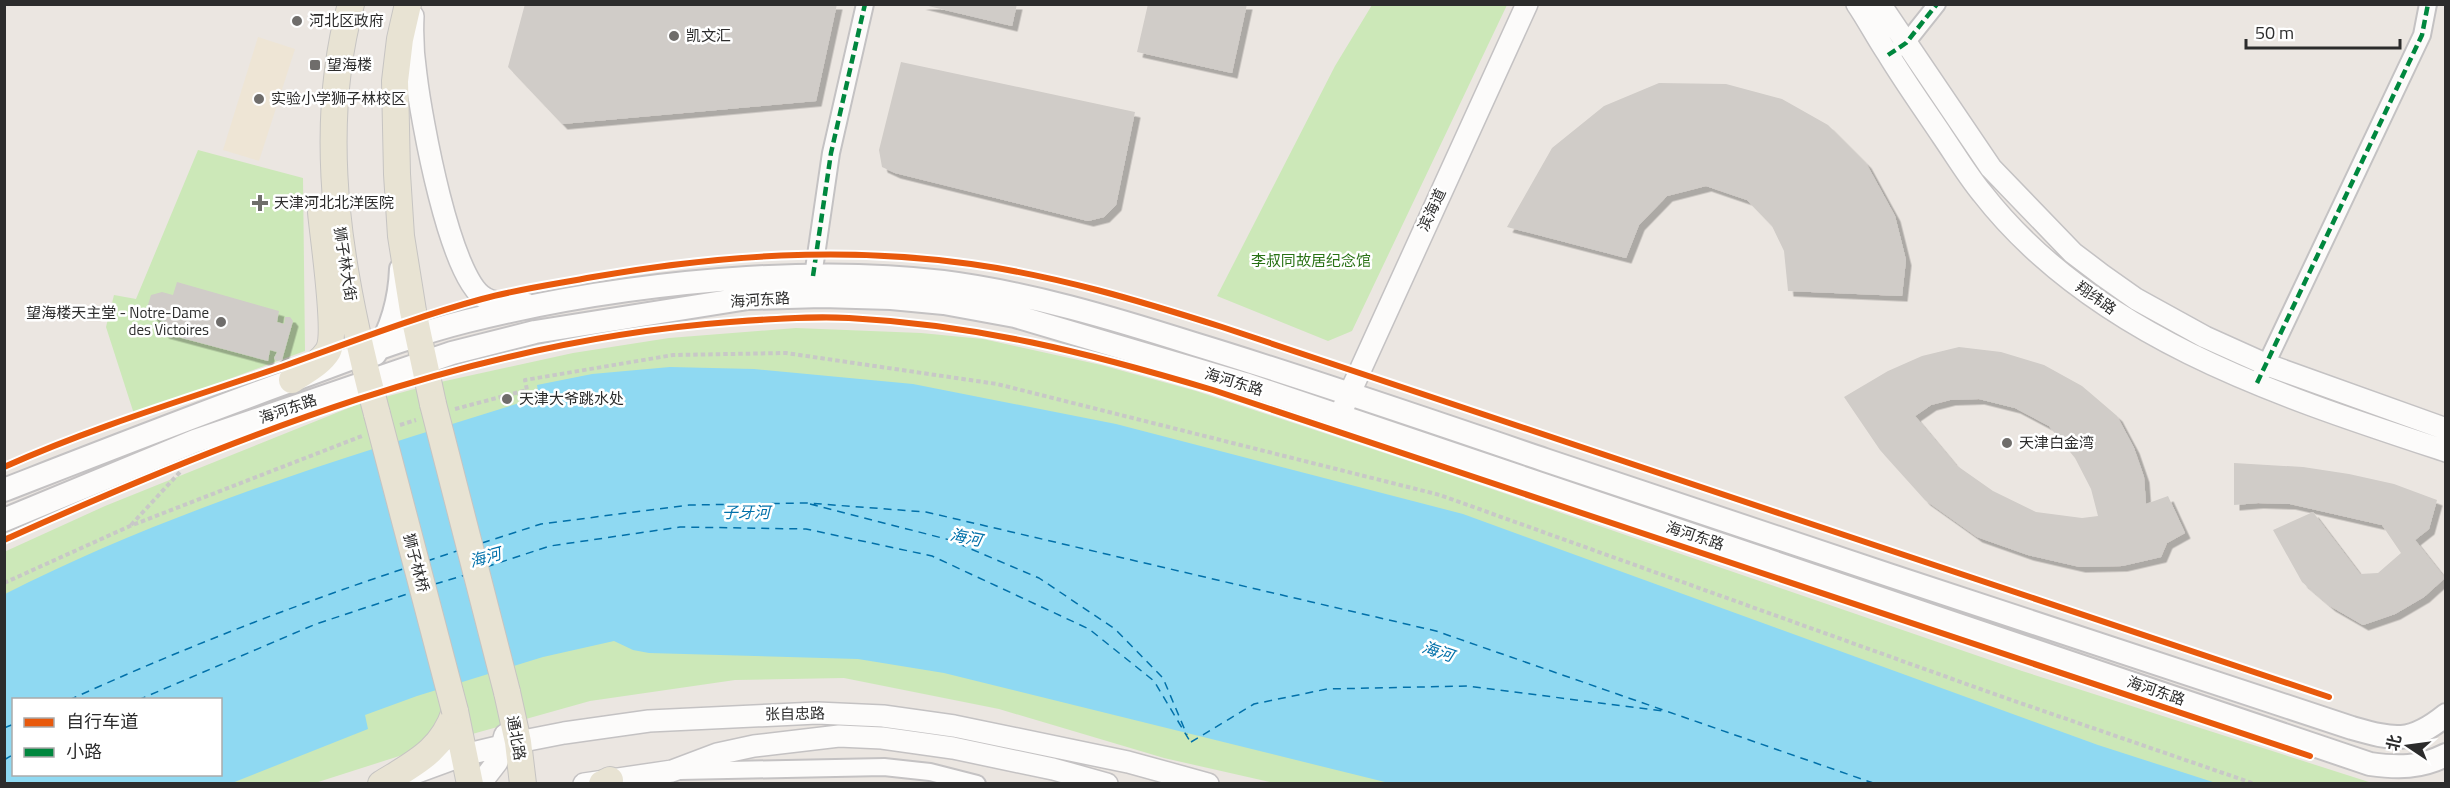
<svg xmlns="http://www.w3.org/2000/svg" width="2450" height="788" viewBox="0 0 2450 788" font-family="'Titillium Web','Noto Sans SC',sans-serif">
  <defs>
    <filter id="shadow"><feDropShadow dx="5.5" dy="5.5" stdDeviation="0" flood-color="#0004"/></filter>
  </defs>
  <rect width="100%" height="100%" fill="#ebe6e1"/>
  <path fill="#eee5d5" d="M258 37 295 49 259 161 223 150Z"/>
  <path fill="#cce8b8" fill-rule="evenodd" d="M1372 5H1507L1352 331 1328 341 1217 296 1335 66Z
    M198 150 303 178 305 351 134 414 106 327 114 295 136 299Z
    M796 328 921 333 983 339 1101 365 1196 391 1442 472 2022 671 2372 783H1274L1164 758 999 709 844 678 735 680 590 701 440 743 315 783H5L4 552 105 506 356 405 436 383 573 353 669 338ZM14 700H220V774H14Z"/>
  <path fill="#8fd9f2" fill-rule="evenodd" d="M670 367 754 369 913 384 1116 424 1463 514 2098 745 2216 783H1389L944 673 858 659 649 653 633 650 614 641 543 657 417 696 365 715 368 729 232 783 5 784V594C174 508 358 453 539 397L537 385 592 374ZM14 700H220V774H14Z"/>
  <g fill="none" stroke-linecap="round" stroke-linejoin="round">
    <path stroke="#0271aa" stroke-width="1.5" stroke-dasharray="8 6" stroke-linecap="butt" d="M810 504 950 540 1039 578 1115 629 1163 678 1187 735
      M482 543 541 524 689 505 807 503 926 512 1436 631 1876 784
      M427 561 457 551
      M486 567 550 546 680 527 806 529 932 556 1089 629 1154 681 1191 743
      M435 584 465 575
      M69 700C179 650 291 606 406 568
      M138 700 316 624 410 593
      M4 728 14 724
      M1191 742 1254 704 1327 689 1467 686 1663 711
      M4 760 14 754"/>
  </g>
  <path fill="#d0ccc8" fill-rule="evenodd" filter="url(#shadow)" d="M525 4H837L816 101 562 124 508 67Z
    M920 4H1017L1012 26Z
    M1148 4H1247L1232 73 1137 52Z
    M901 62 1135 112 1116 205 1104 217 1088 221 895 173 882 167 879 150Z
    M1659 83 1726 84 1782 99 1828 125 1866 163 1895 216 1906 260 1902 296 1788 291 1784 251 1772 226 1747 200 1706 186 1667 196 1639 225 1626 258 1507 227 1552 148 1604 106Z
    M177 282 279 311 277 322 284 324 285 317H290L293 321 282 360 276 361 274 358 277 352 270 350 268 361 163 333 166 321 154 318 147 308 151 295 162 292 173 295Z
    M1959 347 2001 352 2044 365 2082 386 2117 416 2134 448 2144 477 2146 504 2168 496 2185 533 2167 543 2161 557 2122 566 2080 567 2028 555 1977 537 1925 500 1880 450 1844 397 1888 371 1922 356ZM1979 399 2015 408 2049 426 2075 458 2091 489 2098 516 2082 518 2036 512 1993 491 1956 465 1915 416 1931 405 1950 400Z
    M2234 463 2303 467 2349 474 2394 484 2437 500 2429 529 2415 540 2445 578 2424 597 2395 614 2363 625 2330 606 2302 582 2273 530 2313 512 2360 574 2378 573 2401 553 2382 525 2290 504 2258 503 2234 505Z"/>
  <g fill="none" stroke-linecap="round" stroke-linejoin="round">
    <defs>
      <path id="minor" d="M1899 48 1906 43 1937 4
        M813 276 831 153 865 4
        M2261 375 2422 35 2428 4
        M679 771 884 767 930 772 977 784"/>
      <path id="tertiary" d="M1857 4C1868 20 1877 38 1888 54 1905 82 1925 110 1943 137 1956 156 1968 176 1982 193 2094 337 2279 396 2446 451
        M1880 4 1991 168 2073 253 2102 275 2136 299 2205 337 2265 364 2446 429
        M413 16C412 36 413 55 416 75 421 117 450 280 485 298 497 305 513 303 526 304
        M1343 408 1527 4
        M404 777 464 755 518 742 564 733 649 721 817 713 883 716 954 726 1128 762 1208 784
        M480 784 497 762 505 735
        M584 784 672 771 717 754 754 746 839 736 882 738 953 748 1053 769 1107 784"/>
      <path id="secondary" d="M375 354C392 330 400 298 401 269
        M4 490C104 451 203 412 304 376 358 356 411 335 467 321 559 298 652 284 747 278 812 274 879 274 943 282 1029 293 1112 318 1194 344 1312 380 1428 420 1545 460 1814 550 2082 640 2352 728 2395 740 2410 744 2446 715
        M4 520 195 441 452 353 535 332 748 298 822 296 891 298 944 303 1015 316 1245 384 2370 764C2398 768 2420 768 2446 755"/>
      <path id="primary" d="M351 4C314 139 342 283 377 414
        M408 4 400 39 395 81 397 174 401 236 413 311 433 404
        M292 380C305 371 320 364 328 351 338 334 323 236 321 212
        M507 692 518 742 523 784
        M455 711 470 784
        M381 784C415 763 442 751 455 711
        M602 784 610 780"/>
    </defs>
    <use href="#minor" stroke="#c4c2c3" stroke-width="20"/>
    <use href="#tertiary" stroke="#c4c2c3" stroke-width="24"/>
    <use href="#secondary" stroke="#c4c2c3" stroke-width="26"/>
    <use href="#primary" stroke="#c6c4c2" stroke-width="28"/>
    <path stroke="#c8c8c7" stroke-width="4" stroke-dasharray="4.5 3" stroke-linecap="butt" d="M455 409 527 390 525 380 673 355 786 353 997 384 1440 495 1997 695 2255 784
      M400 425 416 420
      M131 525 181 471
      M4 583 130 526 362 436"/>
    <use href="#minor" stroke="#fcfbfa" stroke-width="16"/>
    <use href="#tertiary" stroke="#fcfbfa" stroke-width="21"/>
    <use href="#secondary" stroke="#fcfbfa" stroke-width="22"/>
    <use href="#primary" stroke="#e8e3d3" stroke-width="26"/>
    <defs>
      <path id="primary-bridge" d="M433 404 507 692
        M377 414 455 711"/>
    </defs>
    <use href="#primary-bridge" stroke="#c6c4c2" stroke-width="28" stroke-linecap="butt"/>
    <use href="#primary-bridge" stroke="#e8e3d3" stroke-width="26"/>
    <path stroke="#00873e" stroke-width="4.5" stroke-dasharray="9 4.5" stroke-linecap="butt" d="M1888 55 1906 43 1937 4
      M813 276 831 153 865 4
      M2257 383 2422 35 2428 4"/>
    <defs>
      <path id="cycleway" d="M4 467C93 427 187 399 278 368 346 344 412 318 482 299 518 289 556 284 593 277 719 255 843 246 971 264 1057 276 1140 301 1222 327L2329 697
        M4 540C235 436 475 341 730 322 769 319 810 316 849 318 979 325 1089 353 1213 390L2310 756"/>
    </defs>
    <use href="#cycleway" stroke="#fff" stroke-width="10"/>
    <use href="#cycleway" stroke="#e8590c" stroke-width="6"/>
  </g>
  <g fill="#6f6d6b" stroke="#fff" stroke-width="2">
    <circle cx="297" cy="21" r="6"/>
    <circle cx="674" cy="36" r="6"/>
    <rect x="309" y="59" width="12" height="12" rx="3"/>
    <circle cx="259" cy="99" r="6"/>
    <path d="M257 194h6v6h6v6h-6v6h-6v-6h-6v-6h6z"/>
    <circle cx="221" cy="322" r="6"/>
    <circle cx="507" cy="399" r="6"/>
    <circle cx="2007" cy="443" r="6"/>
  </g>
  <g text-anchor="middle" stroke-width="5" stroke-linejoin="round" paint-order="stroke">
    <g font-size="15" fill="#2c2c2c" stroke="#fff" text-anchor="start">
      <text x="309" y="26">河北区政府</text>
      <text x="686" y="41">凯文汇</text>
      <text x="327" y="70">望海楼</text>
      <text x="271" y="104">实验小学狮子林校区</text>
      <text x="274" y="208">天津河北北洋医院</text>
      <text x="209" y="318" text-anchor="end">望海楼天主堂 - Notre-Dame<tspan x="209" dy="17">des Victoires</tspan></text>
      <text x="519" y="404">天津大爷跳水处</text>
      <text x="2019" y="448">天津白金湾</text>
    </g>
    <g font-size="15" fill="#2c2c2c" stroke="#fff">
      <text transform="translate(1432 210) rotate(-65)" y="5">滨海道</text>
      <text transform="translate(345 264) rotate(81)" y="5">狮子林大街</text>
      <text transform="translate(2096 298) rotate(35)" y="5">翔纬路</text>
      <text transform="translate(760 300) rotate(-4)" y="5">海河东路</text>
      <text transform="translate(1234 382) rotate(17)" y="5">海河东路</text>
      <text transform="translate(288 409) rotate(-19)" y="5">海河东路</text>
      <text transform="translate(1695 536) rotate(18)" y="5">海河东路</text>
      <text transform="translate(416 563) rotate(75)" y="5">狮子林桥</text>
      <text transform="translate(2156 691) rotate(19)" y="5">海河东路</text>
      <text transform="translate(795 714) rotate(-1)" y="5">张自忠路</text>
      <text transform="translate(516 738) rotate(80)" y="5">通北路</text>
    </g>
    <g font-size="15" fill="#287114" stroke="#fff">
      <text x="1311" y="266">李叔同故居纪念馆</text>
    </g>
    <g font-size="16" font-style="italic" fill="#0271aa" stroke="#fff">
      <text x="746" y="518">子牙河</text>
      <text transform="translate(966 537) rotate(11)" y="6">海河</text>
      <text transform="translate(485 557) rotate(-16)" y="6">海河</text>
      <text transform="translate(1438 651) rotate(18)" y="6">海河</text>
    </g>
  </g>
  <rect width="2450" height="788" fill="none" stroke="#2c2c2c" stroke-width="12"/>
  <rect x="12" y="698" width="210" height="78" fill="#ffffff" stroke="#ababab" stroke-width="1.5"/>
  <rect x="24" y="718" width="30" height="9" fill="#e8590c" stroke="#ababab" stroke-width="1.5"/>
  <text x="66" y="728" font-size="18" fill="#2c2c2c">自行车道</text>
  <rect x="24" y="748" width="30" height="9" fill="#00873e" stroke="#ababab" stroke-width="1.5"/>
  <text x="66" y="758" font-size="18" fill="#2c2c2c">小路</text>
  <g transform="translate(2408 746) rotate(283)" stroke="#ffffff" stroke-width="4.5" paint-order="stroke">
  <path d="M0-4.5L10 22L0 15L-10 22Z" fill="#2c2c2c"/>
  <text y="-9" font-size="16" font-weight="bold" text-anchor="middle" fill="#2c2c2c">北</text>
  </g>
  <path d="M2246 39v9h154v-9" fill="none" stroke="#2c2c2c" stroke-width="3"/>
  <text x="2255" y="39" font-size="18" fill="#2c2c2c" stroke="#ffffff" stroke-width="4.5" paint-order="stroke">50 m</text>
</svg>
